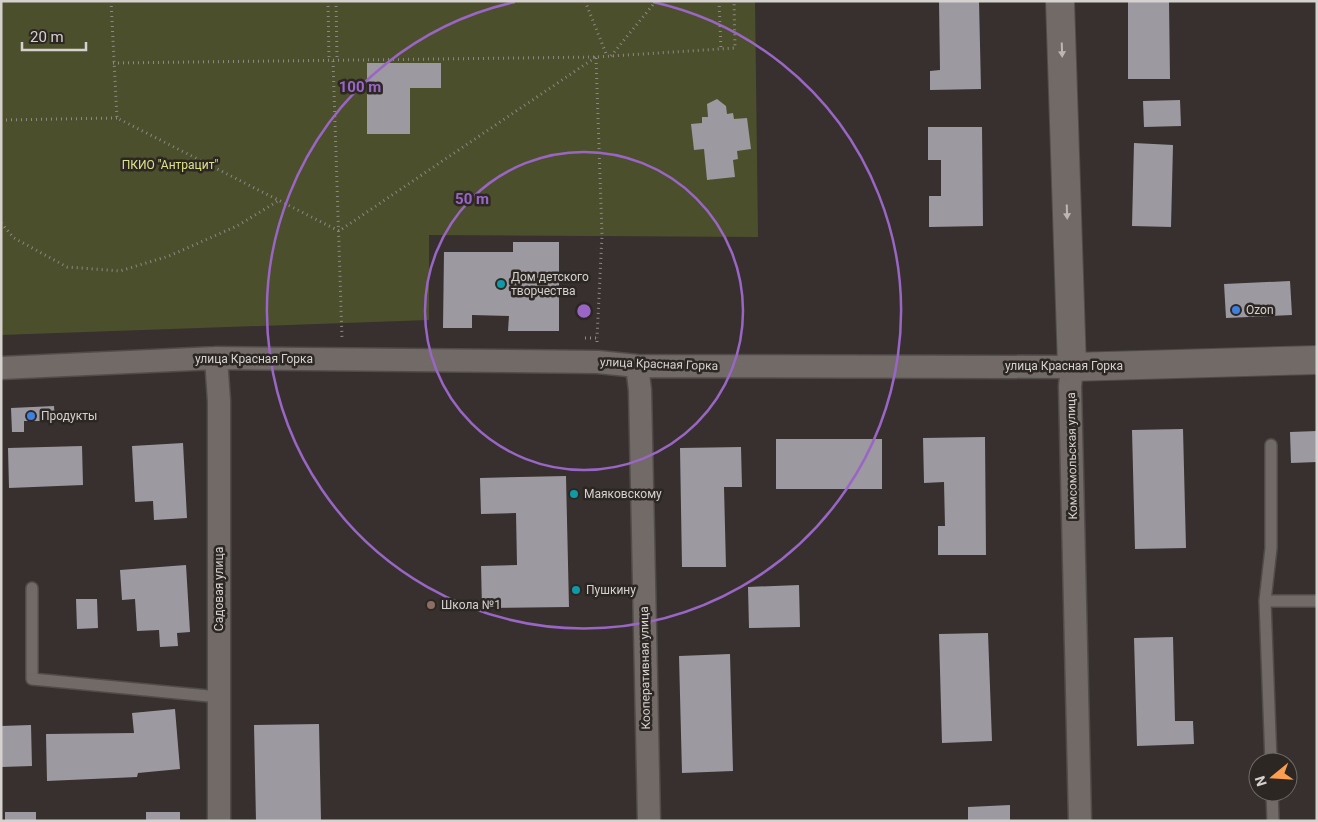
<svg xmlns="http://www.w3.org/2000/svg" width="1318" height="822" viewBox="0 0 1318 822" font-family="Roboto,sans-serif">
  <rect width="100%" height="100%" fill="#37302e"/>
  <path fill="#4c4f2b" d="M1 1H755L758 237 429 235V320L1 335Z"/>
  <path fill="#9d99a0" d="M939 1H979L981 89 930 90V71L940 70Z
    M1128 1H1169L1170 79H1128Z
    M367 63H441V88H410V134H367Z
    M717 99 726 106 727 114 733 113 734 119 747 118 751 149 737 151 738 159 733 160 735 177 707 180 704 149 694 150 691 124 702 123V117H708L707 104Z
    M1180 100 1181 126 1144 127 1143 101Z
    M928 127H982L983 226 929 227V196H941V160H928Z
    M1134 143 1173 145 1171 227 1132 226Z
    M513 242H559V331H508L509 316 472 315V328H443L444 252H513Z
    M1290 281 1292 315 1226 318 1224 284Z
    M54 406 55 421H24V432H12L11 408Z
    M1183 429 1186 548 1135 549 1132 430Z
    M1317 431V462L1291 463 1290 432Z
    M985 437 986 555H938V526H945L944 482 924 483 923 438Z
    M776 439H882V489H776Z
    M183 443 187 518 154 520 153 501 135 502 132 446Z
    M82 446 83 485 9 488 8 448Z
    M741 447 742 487H724L726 567H682L680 448Z
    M566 476 569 607 482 608 481 566 517 565 516 513 481 514 480 478Z
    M186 565 190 632 177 633 178 646 160 647 159 630 137 631 135 599 122 600 120 570Z
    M799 585 800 627 749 628 748 587Z
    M76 599H97L98 628 77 629Z
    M988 633 992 741 942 743 939 634Z
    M1173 637 1175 721H1193L1194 744 1137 746 1134 638Z
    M730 654 733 771 682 773 679 656Z
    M175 709 180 769 138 773 137 777 47 781 46 734 134 733 132 713Z
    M319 724 321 821H256L254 725Z
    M31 725 32 766 2 767 1 726Z
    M1010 805V821H968V807Z
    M5 812H36V821H5Z
    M146 812H180V821H146Z"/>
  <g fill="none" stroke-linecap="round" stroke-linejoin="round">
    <defs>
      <path id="service" d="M32 588V679L219 697
        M1265 601H1317
        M1271 762 1265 601 1271 548V445
        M1272 792 1273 821"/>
      <path id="minor" d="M216 358 219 401V821
        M637 366 640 390 649 821
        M1 368 216 358 598 362 637 366 1072 367 1070 386 1080 821"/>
      <path id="tertiary" d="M1060 1 1072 367 1317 360"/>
    </defs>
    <use href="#service" stroke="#514c4a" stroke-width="14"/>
    <use href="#minor" stroke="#514c4a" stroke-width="25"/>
    <use href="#tertiary" stroke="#514c4a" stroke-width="30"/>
    <path stroke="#8d8886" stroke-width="3" stroke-dasharray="1 4" stroke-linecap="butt" d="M111 1 117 118 339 231 596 57
      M328 1 329 61
      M336 1 337 60
      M585 1 607 56
      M719 1 721 49
      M611 56 656 1
      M596 58 602 235 597 338
      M333 61 342 338
      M113 63 596 57 735 48 734 1
      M1 120 117 118
      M1 223 14 238 67 267 120 271 169 256 237 226 278 201
      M585 338H597V342"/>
    <use href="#service" stroke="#716a66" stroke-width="11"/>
    <use href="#minor" stroke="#716a66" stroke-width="22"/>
    <use href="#tertiary" stroke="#716a66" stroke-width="28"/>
  </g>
  <defs><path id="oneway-solid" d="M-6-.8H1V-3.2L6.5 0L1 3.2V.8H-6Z" transform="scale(1.25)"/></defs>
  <g fill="#bcb7b5">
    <use href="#oneway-solid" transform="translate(1062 50) rotate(88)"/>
    <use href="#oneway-solid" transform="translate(1067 212) rotate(88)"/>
  </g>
  <g fill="none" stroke="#9a66c5" stroke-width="2.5">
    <circle cx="584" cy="311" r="159"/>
    <path d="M653 2A317 317 0 1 1 515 2"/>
  </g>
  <g fill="#0f9aa8" stroke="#2d2724" stroke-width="2">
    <circle cx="501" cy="284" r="5"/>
    <circle cx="574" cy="494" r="5"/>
    <circle cx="576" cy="590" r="5"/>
  </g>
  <g fill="#3f7fe0" stroke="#2d2724" stroke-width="2">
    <circle cx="1236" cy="310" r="5"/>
    <circle cx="31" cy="416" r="5"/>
  </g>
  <circle fill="#8d6e63" stroke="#2d2724" stroke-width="2" cx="431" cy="605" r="5"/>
  <g text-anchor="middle" stroke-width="5" stroke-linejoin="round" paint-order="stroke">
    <g font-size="12" fill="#dce384" stroke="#2d2724">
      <text x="170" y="169">ПКИО "Антрацит"</text>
    </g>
    <g font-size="12" fill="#d5d1cf" stroke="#2d2724" text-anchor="start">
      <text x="511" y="281">Дом детского<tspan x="511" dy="14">творчества</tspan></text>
      <text x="1246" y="314">Ozon</text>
      <text x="41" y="420">Продукты</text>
      <text x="584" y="498">Маяковскому</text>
      <text x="586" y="594">Пушкину</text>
      <text x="441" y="609">Школа №1</text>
    </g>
    <g font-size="12" fill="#d5d1cf" stroke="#2d2724">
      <text x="254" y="363">улица Красная Горка</text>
      <text transform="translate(659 364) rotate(2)" y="4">улица Красная Горка</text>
      <text x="1064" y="370">улица Красная Горка</text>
      <text transform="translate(1072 456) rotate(-91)" y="4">Комсомольская улица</text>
      <text transform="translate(219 589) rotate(-90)" y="4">Садовая улица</text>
      <text transform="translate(645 668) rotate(-91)" y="4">Кооперативная улица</text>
    </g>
  </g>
  <circle cx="584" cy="311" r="8" fill="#9a66c5" stroke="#2d2724" stroke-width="2.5"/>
  <g font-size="15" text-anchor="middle" font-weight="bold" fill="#9a66c5" stroke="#2d2724" stroke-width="5" stroke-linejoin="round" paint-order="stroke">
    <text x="360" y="92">100 m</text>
    <text x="472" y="204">50 m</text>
  </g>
  <rect width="1318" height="822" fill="none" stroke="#d5d1cf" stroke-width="5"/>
  <g transform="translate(1273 777) rotate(252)"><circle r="24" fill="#2d2724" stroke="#706b68"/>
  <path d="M0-4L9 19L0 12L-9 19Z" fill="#fb9e50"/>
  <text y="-8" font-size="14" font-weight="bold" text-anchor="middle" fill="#d5d1cf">N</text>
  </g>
  <path d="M22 42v8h64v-8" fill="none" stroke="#d5d1cf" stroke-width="2.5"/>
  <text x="30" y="42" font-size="15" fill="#d5d1cf" stroke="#2d2724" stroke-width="4" paint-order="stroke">20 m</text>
</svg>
